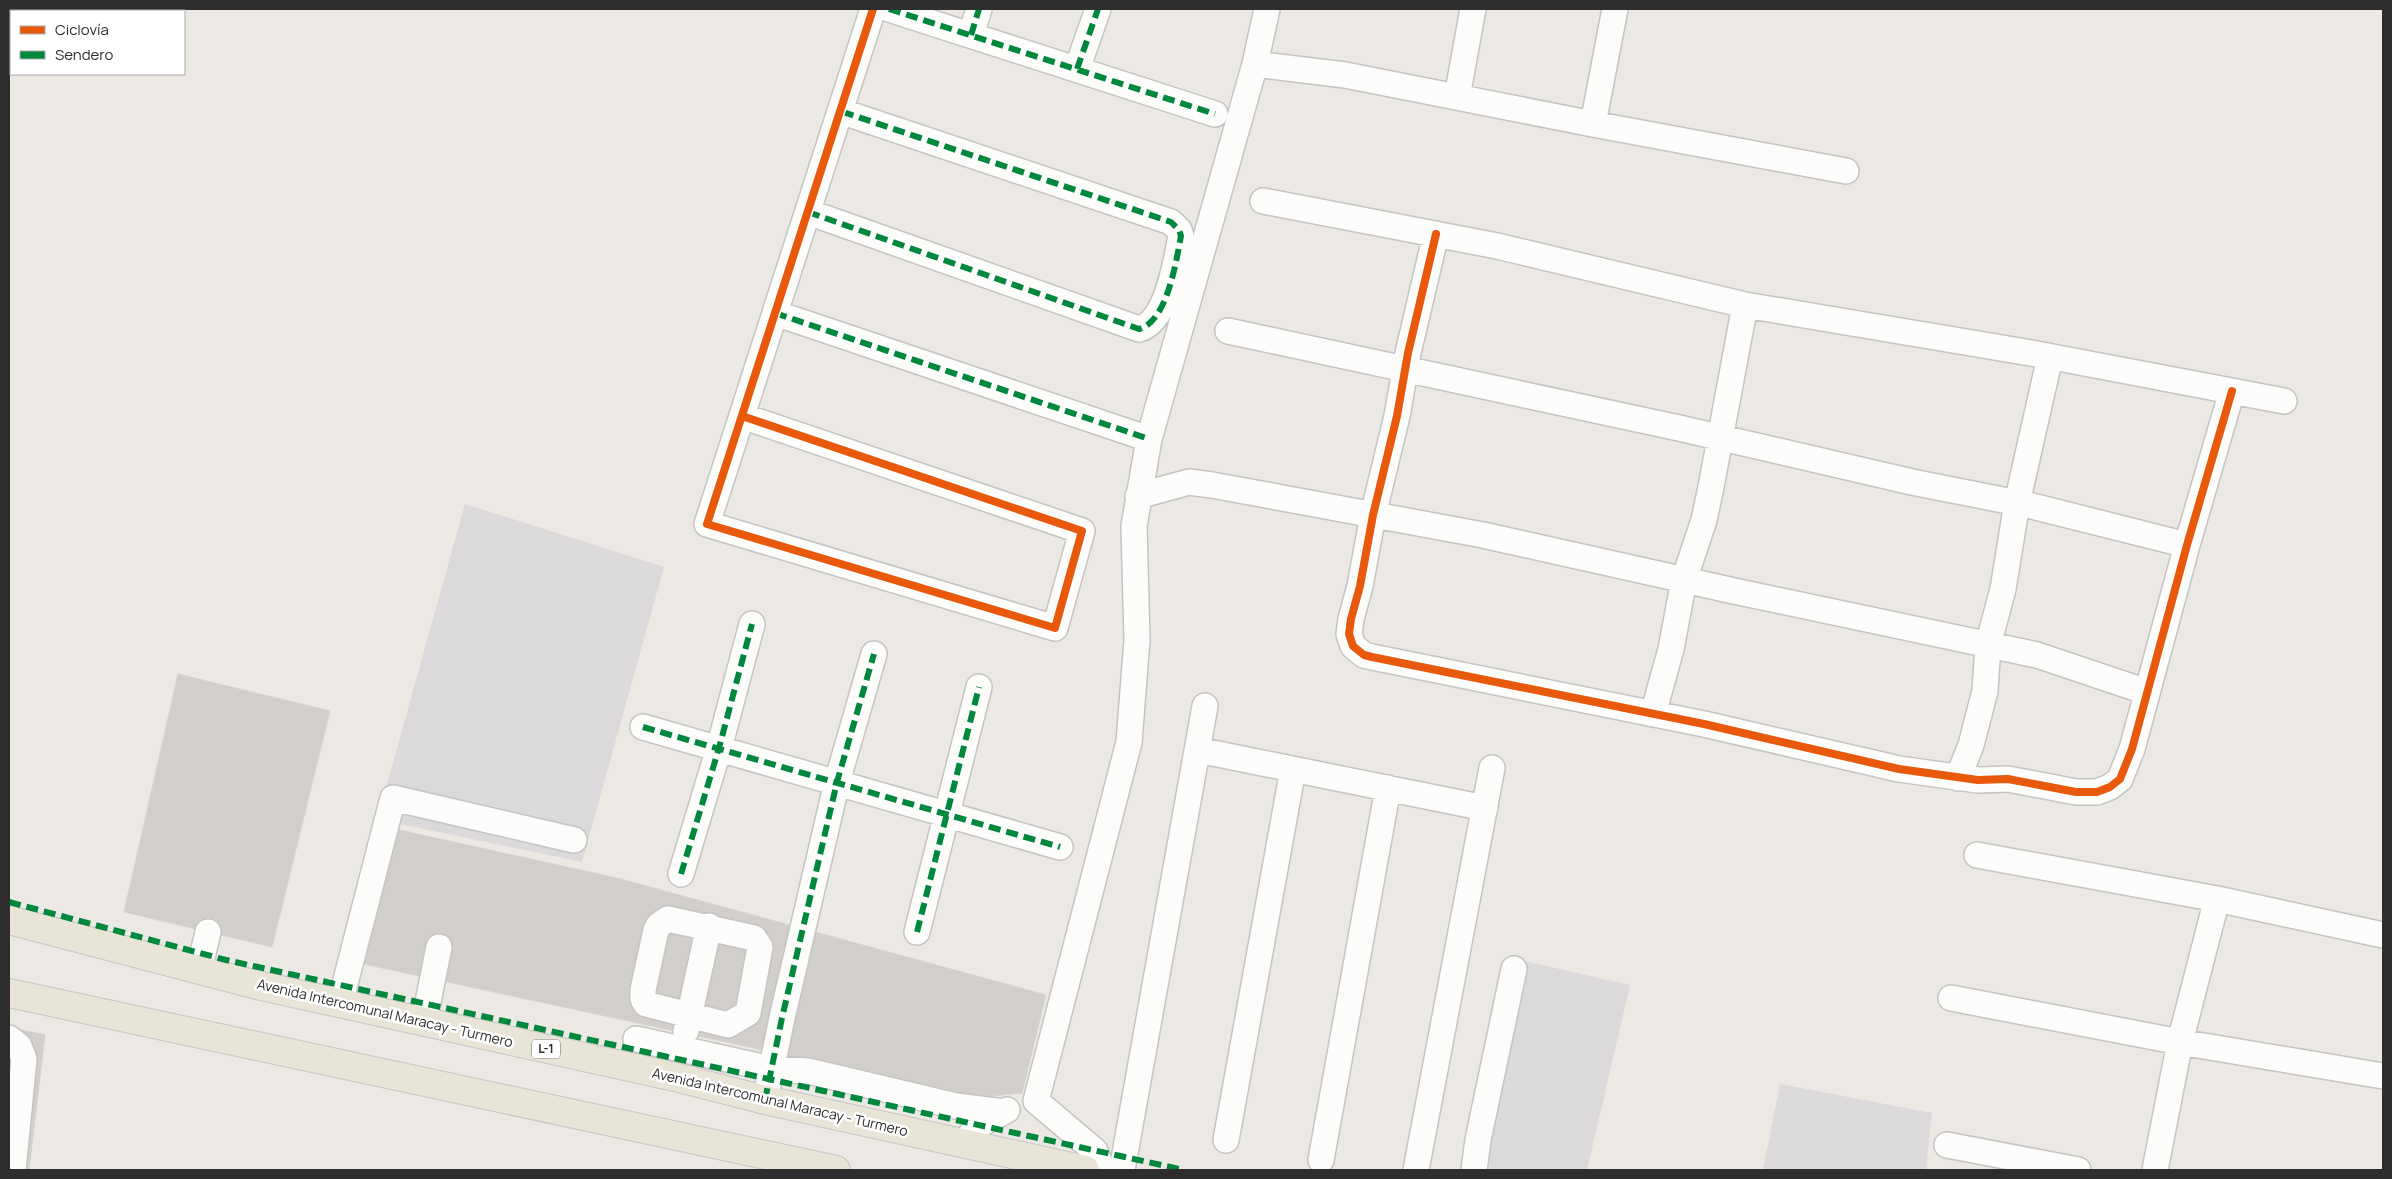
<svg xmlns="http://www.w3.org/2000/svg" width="2392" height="1179" viewBox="0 0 2392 1179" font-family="Manrope,sans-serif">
  <rect width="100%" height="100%" fill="#ece8e4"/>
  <path fill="#dcd9db" d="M465 504 664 567 582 862 395 823 338 960Z
    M1511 958 1630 985 1587 1170H1468Z
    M1780 1084 1932 1113 1926 1170H1763Z"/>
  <path fill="#d1cecb" stroke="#d7d4d0" d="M178 674 330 711 272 947 124 912Z
    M395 829 617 878 1046 995 1022 1093 981 1097 359 963Z
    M9 1027 45 1035 29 1170H9Z"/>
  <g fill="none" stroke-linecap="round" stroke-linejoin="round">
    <defs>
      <path id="minor" d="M889 9 1215 114
        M971 35 979 9
        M1255 64 1345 75 1593 124 1846 171
        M1077 69 1098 9
        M1457 97 1473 9
        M1593 124 1615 9
        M1263 201 1497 246 1745 305 2037 354 2284 401
        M808 212 1139 329C1167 322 1176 262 1181 236L1179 230 1171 222 840 111
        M1436 234 1408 353 1397 416 1373 515 1360 586 1351 619 1349 634 1353 646 1364 655 1372 657 1704 724 1899 769 1978 780 2008 779 2076 792H2097L2110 787 2120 779 2132 749 2187 545 2232 391
        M775 313 1149 439
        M1228 331 1679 428 1912 482 2028 505 2187 545
        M742 416 1082 531 1055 628 707 524 873 9
        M1138 496 1189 482 1212 485 1483 535 1734 591 2037 655 2147 692
        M1653 714 1671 649 1684 580 1704 520 1711 487 1745 305
        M643 727 1060 847
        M1198 750 1485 808
        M1958 778 1971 745 1985 691 1988 645 2003 589 2017 503 2050 357
        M1977 855 2217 899 2383 935
        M681 874 719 748 752 624
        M668 919 754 938 760 947 748 1013 728 1025 646 1004 643 999V990L656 930 659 925Z
        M917 932 979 687
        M199 970 208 932
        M1951 998 2180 1042 2383 1076
        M340 1003 393 798 574 840
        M424 1022 439 947
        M686 1031 709 926
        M9 1038 19 1046 24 1059 13 1170
        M636 1039 772 1069 808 1071 956 1106 1004 1112
        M765 1100 782 1018 837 782 874 654
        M1036 1101 1129 742 1137 640 1134 526 1149 439 1255 64 1267 9
        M1036 1101 1095 1151 1102 1170
        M1226 1140 1293 769
        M962 1144 979 1125 1007 1110
        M1947 1145 2078 1170
        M1321 1160 1388 788
        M1122 1170 1205 706
        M1416 1170 1492 768
        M1474 1170 1478 1140 1514 969
        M2155 1170 2180 1042 2217 899"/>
      <path id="major" d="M9 920 257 985 675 1077 765 1100 1085 1170
        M9 993 836 1170"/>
    </defs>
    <use href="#minor" stroke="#c5c4c5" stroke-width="28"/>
    <use href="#major" stroke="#c6c5c4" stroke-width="30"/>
    <use href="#minor" stroke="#fcfcfb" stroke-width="25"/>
    <use href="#major" stroke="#e8e4d6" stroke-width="28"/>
    <path stroke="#00873e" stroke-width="6" stroke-dasharray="12 6" stroke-linecap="butt" d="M889 9 1215 114
      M971 35 979 9
      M1077 69 1098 9
      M808 212 1139 329C1167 322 1176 262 1181 236L1179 230 1171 222 840 111
      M775 313 1149 439
      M643 727 1060 847
      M681 874 719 748 752 624
      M9 902 226 960 1184 1170
      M917 932 979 687
      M765 1100 782 1018 837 782 874 654"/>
    <defs>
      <path id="cycleway" d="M1436 234 1408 353 1397 416 1373 515 1360 586 1351 619 1349 634 1353 646 1364 655 1372 657 1704 724 1899 769 1978 780 2008 779 2076 792H2097L2110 787 2120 779 2132 749 2187 545 2232 391
        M742 416 1082 531 1055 628 707 524 873 9"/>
    </defs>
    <use href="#cycleway" stroke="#fff" stroke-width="11"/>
    <use href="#cycleway" stroke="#e8590c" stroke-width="8"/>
  </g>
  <g text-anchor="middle" stroke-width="5" stroke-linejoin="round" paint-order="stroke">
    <rect fill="#fff" stroke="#6d6d6d" stroke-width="1" x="532" y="1039.5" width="28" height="19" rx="4"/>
    <g font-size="12" font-weight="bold" fill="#2e2e2e">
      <text x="546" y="1053">L-1</text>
    </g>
    <g font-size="14" fill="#2e2e2e" stroke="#fff">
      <text transform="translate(385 1013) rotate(13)" y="5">Avenida Intercomunal Maracay - Turmero</text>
      <text transform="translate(780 1102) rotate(13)" y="5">Avenida Intercomunal Maracay - Turmero</text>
    </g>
  </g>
  <rect width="2392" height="1179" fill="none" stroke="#2e2e2e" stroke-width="20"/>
  <rect x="10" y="10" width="175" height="65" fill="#ffffff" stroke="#ababab"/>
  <rect x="20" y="26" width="25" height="8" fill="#e8590c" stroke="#ababab"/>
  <text x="55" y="35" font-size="15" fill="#2e2e2e">Ciclovía</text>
  <rect x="20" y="51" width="25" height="8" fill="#00873e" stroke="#ababab"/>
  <text x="55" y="60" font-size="15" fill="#2e2e2e">Sendero</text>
</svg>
